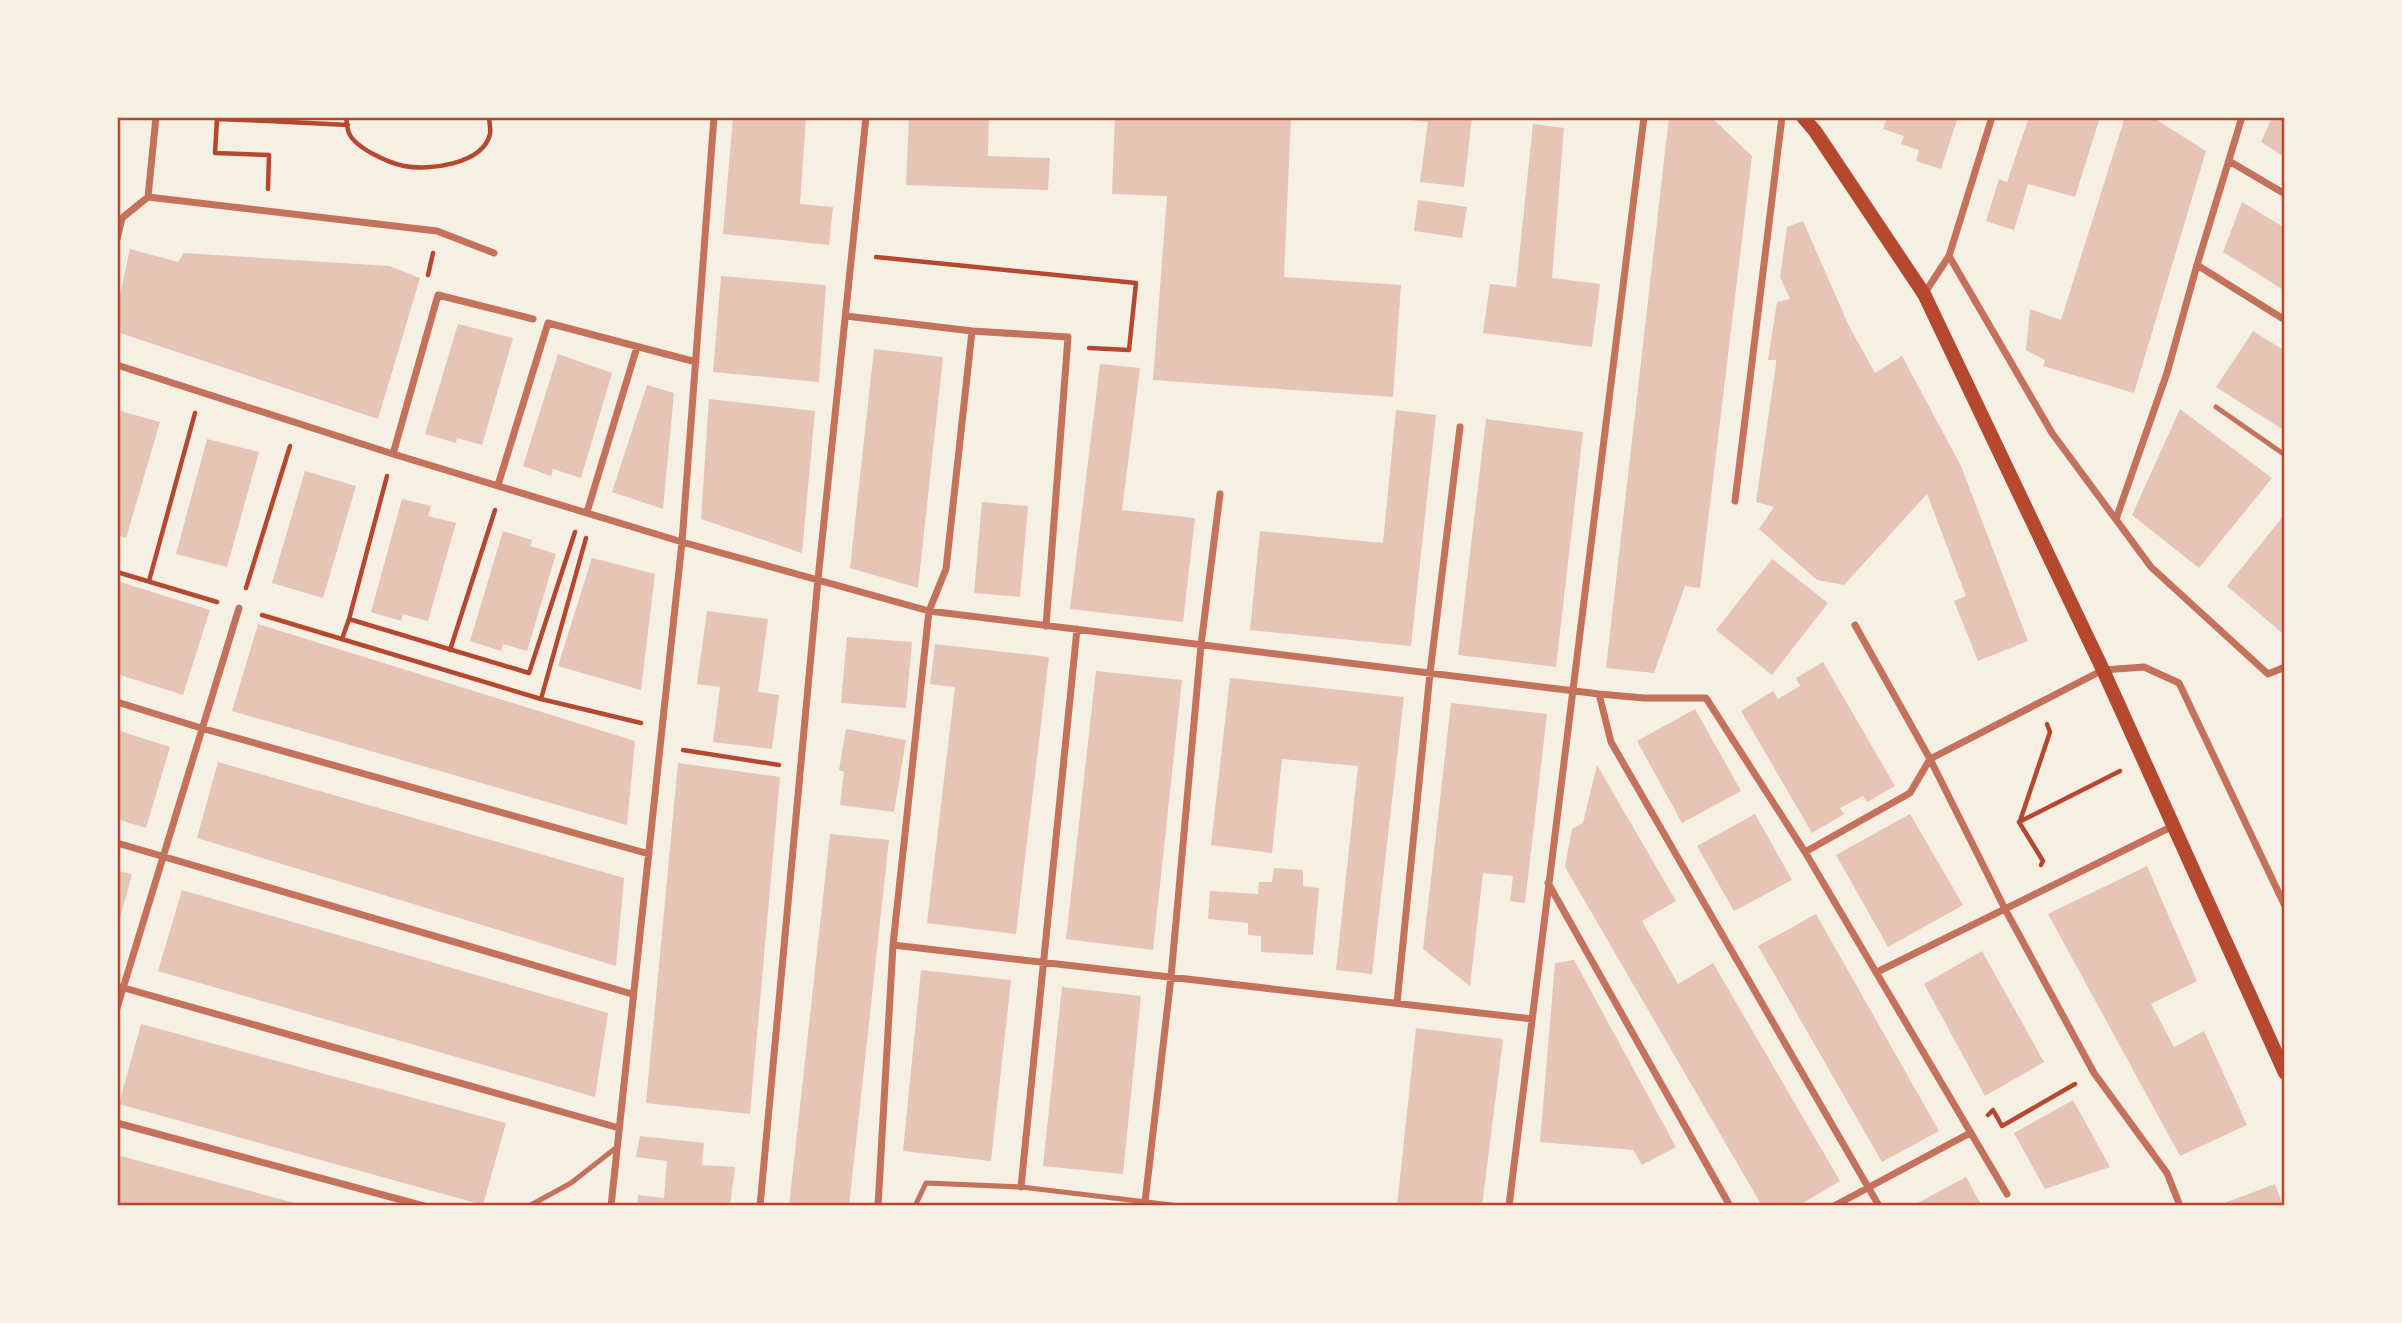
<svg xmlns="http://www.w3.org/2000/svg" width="2402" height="1323" viewBox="0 0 2402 1323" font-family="Rubik,sans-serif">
  <rect width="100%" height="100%" fill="#f6efe4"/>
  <path fill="#e6c5b7" d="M733 117H806L800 204 833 207 829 245 723 234Z
    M909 117H989L988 156 1050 158 1048 190 906 185Z
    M1115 117H1291L1284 277 1401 285 1393 397 1153 380 1167 196 1112 194Z
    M1401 117H1472L1464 187 1420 182 1428 122 1401 119Z
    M1669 117H1711L1752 156 1700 588 1685 586 1654 673 1606 668Z
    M1887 117H1958L1941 169 1916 161 1919 150 1901 144 1904 136 1883 129Z
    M2029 117H2100L2075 197 2028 184 2014 230 1986 221 1999 179 2007 182Z
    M2125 117H2152L2206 151 2134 393 2043 366 2045 360 2026 350 2030 309 2061 320Z
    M2272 117H2285V157L2261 142Z
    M1533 124 1564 128 1552 278 1600 284 1592 347 1483 333 1490 284 1516 287Z
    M1418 200 1467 207 1462 238 1414 231Z
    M2242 202 2285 228V291L2223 252Z
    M1803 221 1849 326 1875 373 1902 356 1961 466 2028 641 1978 661 1954 601 1966 596 1927 494 1844 585 1817 580 1759 529 1774 507 1756 502 1776 364V360H1768L1777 302 1790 299 1780 277 1787 227Z
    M130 249 178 262 184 253 389 266 420 278 378 419 117 332V309Z
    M721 276 826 285 819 382 713 372Z
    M458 324 513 338 482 445 457 438 456 443 425 434Z
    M2253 331 2285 351V431L2216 387Z
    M874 349 943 357 918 588 850 568Z
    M558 354 612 373 581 478 553 469 551 476 523 466Z
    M1100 364 1140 368 1122 510 1195 518 1183 622 1070 609Z
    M647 385 674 393 663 509 612 492Z
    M709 399 815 411 802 553 701 519Z
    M2180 409 2272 478 2199 568 2132 515Z
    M117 410 160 422 126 538 117 535Z
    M1396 410 1436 415 1411 646 1250 630 1260 531 1383 543Z
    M1486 419 1583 432 1556 667 1458 655Z
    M207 439 259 452 227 567 176 554Z
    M305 471 356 486 323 598 272 583Z
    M402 499 431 506 428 516 456 523 428 621 403 614 401 621 371 612Z
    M982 502 1028 506 1020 597 974 593Z
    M2285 514V631L2281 632 2227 586Z
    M503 531 532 540 530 546 556 554 527 651 503 644 501 651 470 641Z
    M592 558 655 574 641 690 558 666Z
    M1772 559 1828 603 1772 675 1716 630Z
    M117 581 210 610 183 695 117 674Z
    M707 611 768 619 758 692 779 695 772 749 713 742 720 687 697 684Z
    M258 624 635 741 627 825 232 711Z
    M847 637 912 642 906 708 841 703Z
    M935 644 1049 657 1016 934 927 923 955 687 930 684Z
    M1823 662 1895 786 1867 802 1863 796 1840 808 1844 814 1812 833 1741 711 1773 691 1778 699 1800 686 1796 678Z
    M1096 671 1182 680 1153 950 1066 939Z
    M1230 678 1404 697 1372 974 1336 970 1358 766 1282 759 1272 853 1211 845Z
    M1451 703 1547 714 1525 903 1510 901 1513 876 1483 873 1470 986 1423 949Z
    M1695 709 1741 791 1682 823 1637 741Z
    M846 729 906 740 894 812 840 805 844 772 839 770Z
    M117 730 170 747 146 828 117 819Z
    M218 762 624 878 616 966 197 838Z
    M678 763 780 777 750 1114 646 1103Z
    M1597 765 1676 901 1642 921 1678 984 1713 963 1840 1181 1798 1206H1762L1565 867 1572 829 1583 823Z
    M1755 814 1792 880 1734 911 1697 846Z
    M1910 814 1963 905 1888 947 1836 855Z
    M830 834 889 840 849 1206H789Z
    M2147 866 2197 981 2151 1004 2174 1047 2204 1031 2247 1125 2180 1156 2048 914Z
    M1274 868 1303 870V886L1319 888 1313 955 1261 952V936L1248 935V923L1208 919 1210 891 1258 894 1259 882H1272Z
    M117 871 132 874 118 925H117Z
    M182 890 608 1013 595 1097 158 971Z
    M1816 914 1939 1131 1882 1162 1758 946Z
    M1982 951 2044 1062 1985 1096 1924 984Z
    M1574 960 1676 1147 1642 1165 1633 1150 1540 1142 1555 963Z
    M921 970 1011 980 991 1161 903 1151Z
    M1062 987 1141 996 1123 1174 1043 1166Z
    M141 1024 506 1123 483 1205 119 1104Z
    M1416 1028 1503 1039 1482 1206H1397Z
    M2073 1100 2110 1167 2045 1189 2014 1133Z
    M640 1136 704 1143 702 1165 735 1167 730 1206H637L638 1195 664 1198 667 1161 636 1157Z
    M117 1155 302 1205V1206H117Z
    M1966 1177 1982 1206H1912Z
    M2275 1184 2283 1206H2219V1205Z"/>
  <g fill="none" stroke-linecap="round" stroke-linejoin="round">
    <path stroke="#b5482f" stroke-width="4.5" d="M268 117V121L348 125
      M346 117C347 122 347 129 349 133 355 148 389 163 404 166 429 171 483 164 490 134 491 129 489 122 489 117
      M268 189 269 155 215 153 217 119 268 121
      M876 257 1136 283 1129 350 1089 348
      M428 275 433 253
      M387 476 349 619 529 673 575 532
      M117 572 217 602
      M149 581 195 413
      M246 588 290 446
      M262 615 541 699 641 723
      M342 639 349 619
      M450 650 495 510
      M541 699 586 538
      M683 750 779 765
      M2020 821 2050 732 2047 724
      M2041 865 2043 861 2019 822 2120 771
      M1988 1115 1993 1110 2002 1126 2075 1084"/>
    <path stroke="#c5725c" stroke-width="5" d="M2216 407 2285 455
      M529 1206 571 1183 617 1147
      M915 1206 926 1183 1021 1187 1180 1206"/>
    <path stroke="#c5725c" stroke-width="7" d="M156 117 148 197 437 231 494 253
      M2229 161 2285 194
      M117 239 122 218 148 197
      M1949 256 2052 433 2151 567 2268 674 2285 667
      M2197 265 2285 320
      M1924 294 1949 256 1992 117
      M846 316 972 331 1068 337 1046 626
      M117 365 393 454 682 542 929 611 1599 694 1644 698H1706L1805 852 2007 1194
      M393 454 438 295 533 319
      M498 485 548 323 696 362
      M1735 501 1782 117
      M587 512 637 347
      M2116 519 2167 373 2197 265 2242 117
      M1855 625 1930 759 2005 909 2094 1073 2167 1173 2180 1206
      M1599 694 1611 742 1879 1206
      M117 702 201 728 649 854
      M117 843 632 994
      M1805 852 1910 793 1930 759 2103 670 2144 667 2179 683 2285 906
      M1548 883 1730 1206
      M893 945 1532 1019
      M1877 972 2173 826
      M117 986 619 1128
      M1397 1003 1430 673 1460 427
      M117 1008 239 608
      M117 1123 424 1206
      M1021 1187 1077 629
      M1145 1202 1171 977 1201 645 1220 494
      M611 1206 682 542 714 117
      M760 1206 818 579 866 117
      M878 1206 893 945 929 611 946 569 972 331
      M1509 1206 1644 117
      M1834 1206 1970 1133"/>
    <path stroke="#b5482f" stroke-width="14" d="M1803 117 1815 131 1924 294 2103 670 2285 1073"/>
  </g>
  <rect width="2402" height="1323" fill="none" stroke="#f6efe4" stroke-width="238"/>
  <rect x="119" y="119" width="2164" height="1085" fill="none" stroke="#b5482f" stroke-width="2.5"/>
</svg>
